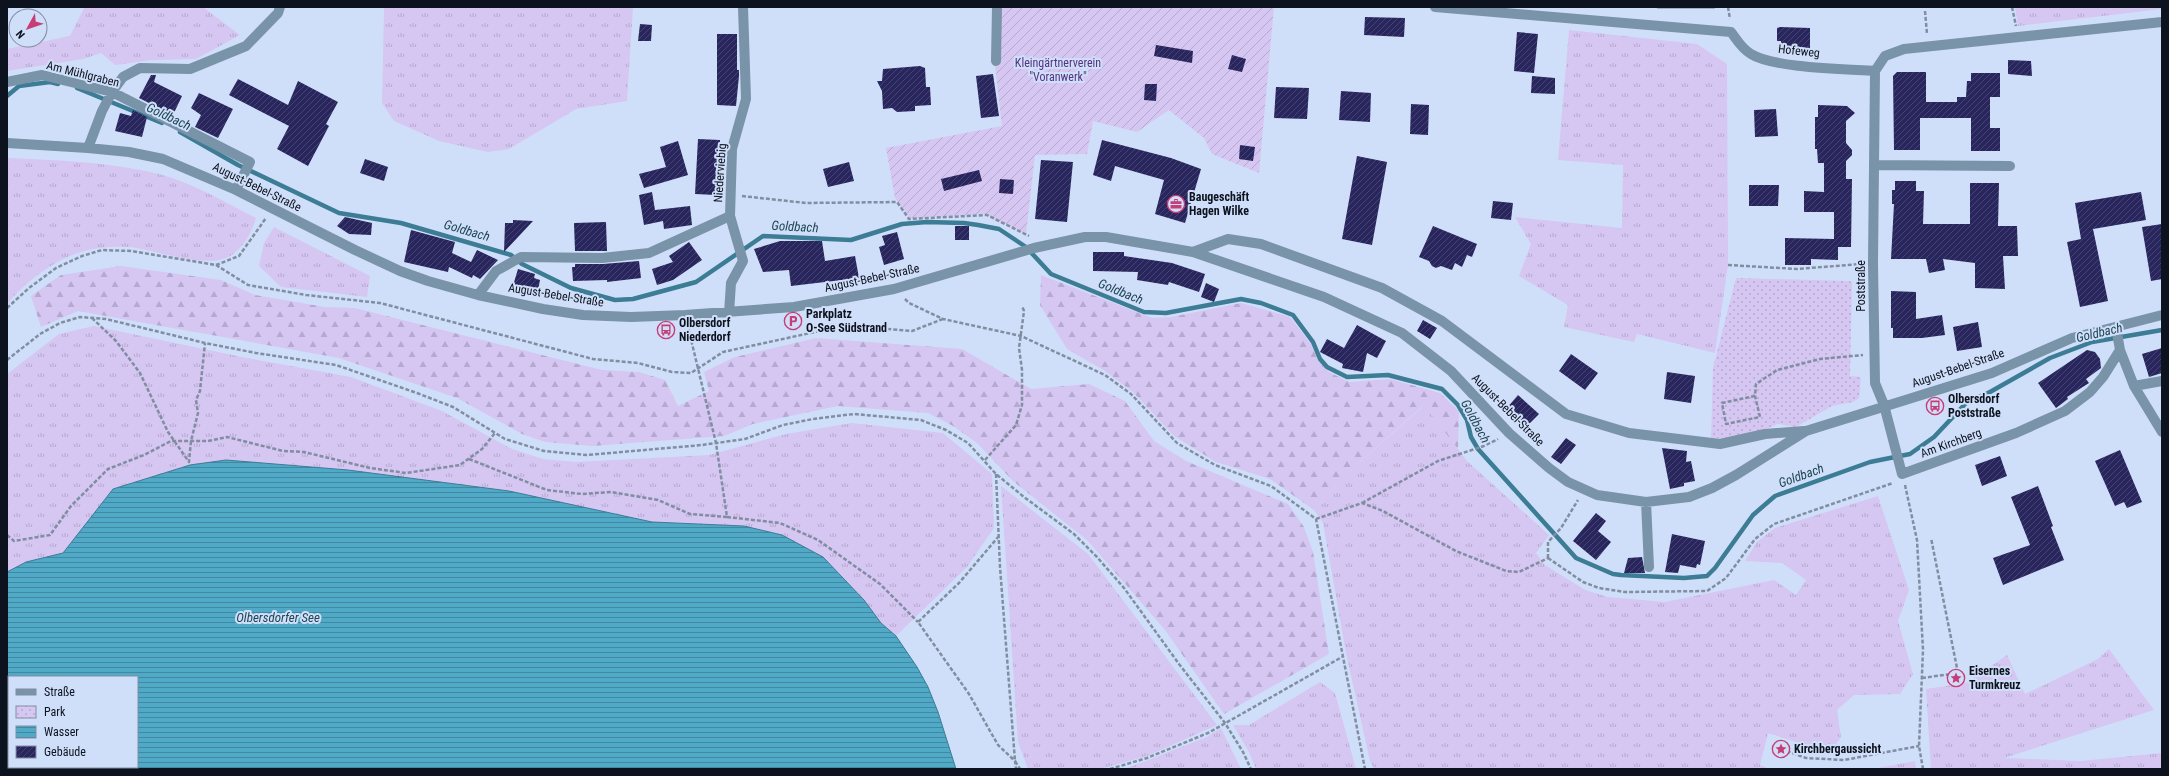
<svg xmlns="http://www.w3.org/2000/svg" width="2169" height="776" viewBox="0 0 2169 776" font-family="'Roboto Condensed',sans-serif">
  <defs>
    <pattern id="grass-tufts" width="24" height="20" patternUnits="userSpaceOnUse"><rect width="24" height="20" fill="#d5c6f2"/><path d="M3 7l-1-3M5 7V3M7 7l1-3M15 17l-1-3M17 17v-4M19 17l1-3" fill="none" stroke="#b6a9cf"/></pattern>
    <pattern id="forest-firs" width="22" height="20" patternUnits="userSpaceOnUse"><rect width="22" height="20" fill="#d5c6f2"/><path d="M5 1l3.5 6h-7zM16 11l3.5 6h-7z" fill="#b6a9cf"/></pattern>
    <pattern id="park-dots" width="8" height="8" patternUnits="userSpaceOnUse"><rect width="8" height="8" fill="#d5c6f2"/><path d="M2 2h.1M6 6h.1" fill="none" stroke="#b6a9cf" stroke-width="1.8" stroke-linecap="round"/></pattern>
    <pattern id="garden-furrows" width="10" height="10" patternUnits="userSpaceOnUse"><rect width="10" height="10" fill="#d5c6f2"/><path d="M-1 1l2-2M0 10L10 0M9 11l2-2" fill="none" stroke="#b6a9cf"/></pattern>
    <pattern id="water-rules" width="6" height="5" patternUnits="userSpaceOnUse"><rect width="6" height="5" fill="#50a9c7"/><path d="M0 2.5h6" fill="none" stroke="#4188a1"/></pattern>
    <pattern id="building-hatch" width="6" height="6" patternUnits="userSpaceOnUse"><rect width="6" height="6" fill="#29265e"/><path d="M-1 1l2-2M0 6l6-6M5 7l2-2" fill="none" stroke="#454371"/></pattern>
  </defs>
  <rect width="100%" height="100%" fill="#d0dff9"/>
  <path fill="url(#grass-tufts)" d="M81 7H203L240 35 196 59 152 60 115 65 101 53 83 59 7 71V49L70 36 84 8Z
    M384 7H633L627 101 576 109 509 149 488 152 439 141 394 121 382 103Z
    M2015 7H2162V9L2018 26Z
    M1569 30 1697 44 1727 64 1728 265 1715 353 1637 334 1634 342 1564 327 1568 305 1519 276 1531 244 1515 217 1622 228 1623 165 1558 160Z
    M7 158C57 160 110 162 159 174 193 183 225 202 256 218 252 233 241 252 226 258 203 267 160 252 136 248 125 246 110 247 99 248 64 252 29 278 7 304Z
    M274 227 370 276 367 297 281 287 259 266 264 243Z
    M94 326 242 357 351 377 442 411 512 449 543 459 576 462 709 455 786 434 852 423 943 433 992 474 994 528 967 567 896 636 881 623 864 600 823 557 744 526 652 522 509 491 348 470 226 460 113 489 63 553 26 562 7 572V374L59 334Z
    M1425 405 1467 461 1549 535 1536 553 1545 565 1585 590 1608 597 1665 602 1774 580 1796 595 1806 580 1782 563 1745 561 1757 542 1775 528 1878 496 1909 590 1898 621 1913 674 1900 694 1854 695 1837 710 1841 737 1830 753 1768 733 1760 765 1770 769H1374L1370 761 1346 653 1323 523 1314 510 1346 474Z
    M1001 486 1088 554 1217 725 1147 756 1100 769H1028L1018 742Z
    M2109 649 2154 710 2004 758 2081 761 2162 753V769H1931L1926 689 1966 683 2007 655 2025 694 2098 659Z
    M1320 682 1335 693 1356 769H1256L1249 752 1233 725H1249Z
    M1221 728 1241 769H1125L1207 737Z
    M1915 761 1916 769H1872Z"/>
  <path fill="url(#forest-firs)" d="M121 266 221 280 255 295 325 307 355 308 602 370 639 372 665 380 678 406 709 391 704 372 735 357 816 338 962 349 1031 389 1089 384 1125 401 1154 441 1186 461 1288 504 1304 527 1313 552 1329 654 1224 714 1165 630 1088 541 1013 481 977 443 953 426 928 413 838 406 753 424 724 436 592 446 545 442 522 434 457 398 339 358 78 311 41 327 31 296 61 275Z
    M1041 275 1152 318 1171 317 1241 303 1290 317 1311 344 1318 361 1329 372 1349 382 1390 379 1440 393 1459 411 1458 449 1424 405 1346 474 1314 510 1270 479 1216 462 1174 436 1133 392 1105 371 1067 349 1040 305Z"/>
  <path fill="url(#park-dots)" d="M1736 278 1850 281 1852 283 1850 376 1861 377 1859 398 1853 402 1832 406 1796 427 1778 424 1757 433 1745 436 1711 439 1713 368Z"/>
  <path fill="url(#garden-furrows)" d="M998 7H1274L1259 173 1212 154 1204 138 1169 110 1137 132 1093 121 1087 154 1035 155 1026 234 985 214 910 218 895 198 886 148 1002 126 993 49Z"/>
  <path fill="url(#water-rules)" stroke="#3c7c94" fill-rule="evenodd" d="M226 460 348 470 509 491 652 522 744 526 782 535 823 557 864 600 881 623 896 636 917 667 928 687 938 712 956 769H7V572L26 562 63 553 113 489 190 465ZM9 677H137V767H9Z"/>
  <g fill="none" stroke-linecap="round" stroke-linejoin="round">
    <path stroke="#3c7c94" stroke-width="4.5" d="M77 88 162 123
      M7 96 19 86 50 82 58 84
      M180 132 238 165 339 213 401 223 511 255 522 264 571 288 615 300 633 299 696 282 763 236 851 240 902 224 927 222 964 223 978 225 999 229 1026 247 1051 274 1144 312 1166 313 1241 299 1261 303 1293 315 1313 342 1320 359 1327 367 1347 377 1388 375 1442 389 1458 405 1467 420 1471 437 1478 449 1576 558 1613 574 1621 575 1684 578 1707 576 1715 568 1753 515 1775 496 1870 462 1910 454 1934 437 1967 402 1990 392 2050 358 2092 342 2162 330"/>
  </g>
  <path fill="url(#building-hatch)" d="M1365 17 1405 18 1404 37 1364 35Z
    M640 24 652 25 651 41H638Z
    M1780 27 1810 28V51L1781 49V41H1777V28Z
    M1517 32 1538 34 1534 73 1514 71Z
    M717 34H737V70H739V76L736 106 717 105Z
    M1156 45 1193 51 1192 63 1154 56Z
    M1232 55 1246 59 1242 72 1228 69Z
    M2008 60 2031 61 2032 76 2008 74Z
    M920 66 925 68 926 87H930L931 105 915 106V111L897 112 892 108 883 109 882 91 877 81H882L883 69Z
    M1897 72H1926V102H1957V97H1966L1967 81H1971V73H2000V97H1990V128H2000V151H1971V118H1920V150H1894L1893 76Z
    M993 74 999 116 981 118 976 76Z
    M151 75H156L154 82 182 96 173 115 139 98Z
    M1532 76 1555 78V94L1531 93Z
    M238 79 288 105 298 81 338 102 326 124 329 126 308 166 277 149 289 126 229 95Z
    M1145 84H1157L1156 101 1144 100Z
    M1276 87 1309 88 1307 119 1274 118Z
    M1341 91 1371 93 1370 122 1339 120Z
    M199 93 233 109 218 138 195 127 201 115 191 108Z
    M1411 104 1429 105 1428 135 1410 134Z
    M1818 105 1847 106 1855 113 1846 121V143L1852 150V155L1846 161V179H1852L1851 247H1838V260L1811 259V265H1785V238L1834 239V212H1804V191L1824 192V163H1818L1817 149H1815V117H1818Z
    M1776 109 1778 136 1755 137 1754 110Z
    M133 110 147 117 142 137 115 131 120 113 131 116Z
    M698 139 720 140 716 195 695 194Z
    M1102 140 1171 158 1201 169 1185 223 1155 214 1164 180 1115 166 1111 181 1093 175Z
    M678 141 688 175 644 188 639 174 666 167 660 147Z
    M1240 145 1255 147 1253 161 1239 159Z
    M1357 156 1387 162 1372 245 1342 239Z
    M365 159 388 167 384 181 360 173Z
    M1041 160 1073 162 1067 222 1035 219Z
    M849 162 854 181 828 187 823 169Z
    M979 170 982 181 944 191 941 179Z
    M1000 179 1014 180 1013 194 999 193Z
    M1895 181H1916V191H1924L1923 224H1970V183H1999L1998 226H2017L2018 256H2003L2005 289 1975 288V263L1943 259 1945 270 1929 273 1926 259H1891L1894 204H1892V190H1895Z
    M1749 185H1779L1778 206H1749Z
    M652 192 655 210 690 206 692 225 664 229 663 221 644 225 639 195Z
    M2141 192 2146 220 2093 229 2108 301 2080 307 2067 242 2081 239 2075 203Z
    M1493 201 1513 203 1511 220 1491 218Z
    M345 217 372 223 371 235 349 234 337 226Z
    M513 220 533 221 504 252 505 223H513Z
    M606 222 607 251H575L574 223Z
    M2162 224V279L2151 281 2142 227Z
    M955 226H969V240H955Z
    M1433 226 1477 244 1472 257 1467 255 1462 267 1455 263 1452 270 1441 266 1436 268 1432 266 1429 261 1419 257Z
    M411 230 455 242 452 253 471 262 477 250 498 260 480 279 473 275 472 278 449 267 448 272 404 262Z
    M897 232 904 259 884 265 879 247 885 245 882 236Z
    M780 241H822L825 261 855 256 859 278 791 286 789 270 763 272 754 249Z
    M689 242 702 260 673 280 657 285 652 269 673 262 669 256Z
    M1093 252H1124V256L1172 263 1205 274 1199 292 1169 282 1168 285 1137 280 1138 272 1093 271Z
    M639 261 641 278 607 282V280L573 281 572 267H575V264H603Z
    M518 269 535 274 534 278 540 280 537 296 512 289Z
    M1206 283 1219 289 1214 302 1201 297Z
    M1891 291 1916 292V319L1942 315 1945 335 1922 338H1893V328H1891Z
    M1423 320 1437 328 1430 339 1417 331Z
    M1978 322 1982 347 1957 351 1953 327Z
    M1357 325 1386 341 1377 358 1367 353 1363 372 1342 368 1343 364 1320 352 1327 339 1344 348Z
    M2162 348V373L2149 377 2142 354Z
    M2087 350 2095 352 2100 359 2101 368 2086 379 2089 383 2067 397 2068 399 2056 408 2038 383Z
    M1571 354 1598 373 1585 390 1559 371Z
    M1667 372 1695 376 1691 403 1664 399Z
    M1518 395 1539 414 1526 427 1506 409Z
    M1566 438 1576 445 1561 464 1551 457Z
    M1662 448 1687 451 1686 462 1691 461 1695 481 1684 483V486L1670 489Z
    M2120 450 2142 502 2127 508 2124 502 2115 506 2095 461Z
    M2000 456 2007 476 1982 486 1975 465Z
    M2038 486 2053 526 2051 527 2064 560 2003 585 1993 558 2030 545 2011 497Z
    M1596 513 1606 521 1598 531 1611 542 1596 560 1573 541Z
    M1672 534 1705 541 1700 565 1697 564 1696 568 1680 565 1678 573 1665 572Z
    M1642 557 1645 573H1624L1628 558Z"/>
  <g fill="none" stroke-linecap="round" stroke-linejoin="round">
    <path stroke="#818da1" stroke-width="2.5" stroke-dasharray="4 2" stroke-linecap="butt" d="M1728 7 1730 19
      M2012 7 2016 26
      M1925 11 1927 34
      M742 196 806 203 897 202 909 219 987 215 1029 236
      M216 265 248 285 306 295 380 303 593 359 638 363 672 372 691 373 723 352 815 332 850 326 912 331 943 319
      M1728 265 1797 269 1861 264
      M905 299 909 303 943 319 1021 336 1105 375 1131 394 1177 443 1215 465 1271 486 1316 519 1365 769
      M7 308 29 288 56 268 82 256 102 250 131 251 216 265 239 256 266 218
      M92 318 116 341 140 373 168 432 189 462 191 441 198 413 196 400 200 391 205 343
      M7 360 40 334 60 323 80 317 106 319 205 343 256 353 336 365 417 393 453 407 505 439 544 451 587 455 702 445 745 439 783 425 813 419 854 414 921 420 946 430 968 443 996 474 1024 497 1074 534 1097 557 1124 588 1179 664 1225 723 1243 752 1251 769
      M1755 396 1722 403 1726 424 1760 417 1755 396 1756 384 1777 370 1820 359 1863 355
      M469 459 547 490 582 494 611 492 658 500 690 514 727 517 716 443 688 327
      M985 460 1016 425 1022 405V370L1019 348 1024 311 1022 306
      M996 474 1000 567 1015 761 1020 769
      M1905 485 1917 540 1923 650 1919 746 1923 769
      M1362 503 1438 461 1484 446 1498 439
      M727 517 780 523 818 540 880 584 918 622
      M1316 519 1362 503 1383 511 1456 551 1506 571 1519 572 1548 558
      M7 535 14 541 50 535 71 506 108 469 144 455 171 441H208L227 437 283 451 304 452 370 468 406 473 460 465 482 449 495 433
      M999 536 959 583 918 622 969 694 998 745 1015 761 1016 769
      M1548 558 1583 582 1599 588 1625 592 1707 591 1726 578 1755 539 1774 524 1893 483
      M1548 558V542L1561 528 1578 500
      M1922 678 1958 673 1931 538
      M1781 749 1806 758 1844 760 1919 746
      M1110 769 1147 758 1208 733 1342 657"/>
    <path stroke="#7993a8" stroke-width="10" d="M1435 7 1731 32C1737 40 1742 49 1751 54 1773 68 1846 69 1875 71
      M996 61 997 7
      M1875 71 1873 263 1875 383 1884 405 1902 474 2016 433 2065 411 2090 392 2103 377 2120 350 2116 327
      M1875 71 1885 56 1904 49 2162 22
      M7 82 42 75 112 92 250 162 236 190
      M7 143 88 148 129 152 163 159 236 190 355 250 400 271 428 281 478 295 543 309 583 315 631 317 685 315 794 307 894 289 1034 248 1085 237H1106L1193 252 1324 297 1402 333 1451 371 1509 433 1549 468 1568 482 1597 495 1646 502 1689 497 1712 488 1736 475 1806 431 1992 373 2072 338 2162 315
      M88 148 102 111 112 92 123 77 140 68 190 69 246 46 278 13 280 7
      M1874 165 2010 166
      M1193 252 1228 239 1261 244 1382 288 1442 321 1566 414 1629 433 1720 444 1765 434 1804 431
      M478 295 496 271 521 257 602 258 649 253 730 216
      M729 313 731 283 743 261 730 216 732 149 746 99 743 7
      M2120 350 2134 386 2162 432
      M2134 386 2162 381
      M1646 502 1649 567"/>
    <path stroke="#758094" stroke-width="3" d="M1658 7H1714"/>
  </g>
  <defs>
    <symbol id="office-ring" viewBox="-11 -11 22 22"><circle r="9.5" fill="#d0dff9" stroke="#c73d76" stroke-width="1.5"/><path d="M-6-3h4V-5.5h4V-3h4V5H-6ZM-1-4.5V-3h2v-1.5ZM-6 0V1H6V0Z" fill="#c73d76"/></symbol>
    <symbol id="parking-ring" viewBox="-11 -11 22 22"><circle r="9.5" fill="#d0dff9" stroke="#c73d76" stroke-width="1.5"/><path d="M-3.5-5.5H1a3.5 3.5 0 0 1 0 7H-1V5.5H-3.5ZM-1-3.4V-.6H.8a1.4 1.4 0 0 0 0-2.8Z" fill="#c73d76"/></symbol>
    <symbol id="bus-ring" viewBox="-11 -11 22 22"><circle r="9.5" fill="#d0dff9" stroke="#c73d76" stroke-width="1.5"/><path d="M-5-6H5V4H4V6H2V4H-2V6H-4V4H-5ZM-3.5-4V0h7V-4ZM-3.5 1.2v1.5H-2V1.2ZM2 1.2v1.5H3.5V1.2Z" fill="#c73d76"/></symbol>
    <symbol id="sight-ring" viewBox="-11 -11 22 22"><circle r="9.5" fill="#d0dff9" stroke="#c73d76" stroke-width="1.5"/><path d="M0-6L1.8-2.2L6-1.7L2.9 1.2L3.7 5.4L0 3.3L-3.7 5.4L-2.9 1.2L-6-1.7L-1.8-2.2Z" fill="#c73d76"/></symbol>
  </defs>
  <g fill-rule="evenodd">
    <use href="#office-ring" x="1166" y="194" width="20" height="20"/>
    <use href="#parking-ring" x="783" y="311" width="20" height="20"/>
    <use href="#bus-ring" x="656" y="320" width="20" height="20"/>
    <use href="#bus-ring" x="1925" y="396" width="20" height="20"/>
    <use href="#sight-ring" x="1946" y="668" width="20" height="20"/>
    <use href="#sight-ring" x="1771" y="739" width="20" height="20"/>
  </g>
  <g text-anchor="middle" stroke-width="4" stroke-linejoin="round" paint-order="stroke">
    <g font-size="12" fill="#0c121e" stroke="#d0dff9">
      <text transform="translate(1799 51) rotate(6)" y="4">Hofeweg</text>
      <text transform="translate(83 74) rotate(14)" y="4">Am Mühlgraben</text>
      <text transform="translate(720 173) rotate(-86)" y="4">Niederviebig</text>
      <text transform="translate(257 187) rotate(26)" y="4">August-Bebel-Straße</text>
      <text transform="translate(872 278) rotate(-12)" y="4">August-Bebel-Straße</text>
      <text transform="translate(1861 286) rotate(-90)" y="4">Poststraße</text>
      <text transform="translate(556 295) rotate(9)" y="4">August-Bebel-Straße</text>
      <text transform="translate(1958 368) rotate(-19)" y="4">August-Bebel-Straße</text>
      <text transform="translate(1508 410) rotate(45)" y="4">August-Bebel-Straße</text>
      <text transform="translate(1951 443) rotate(-20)" y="4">Am Kirchberg</text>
    </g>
    <g font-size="12" fill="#54327f" stroke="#d0dff9">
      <text x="1058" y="67">Kleingärtnerverein<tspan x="1058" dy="14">"Voranwerk"</tspan></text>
    </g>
    <g font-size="12" font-weight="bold" fill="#0c121e" stroke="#d0dff9" text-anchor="start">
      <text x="1189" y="201">Baugeschäft<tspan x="1189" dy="14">Hagen Wilke</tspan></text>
      <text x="806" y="318">Parkplatz<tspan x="806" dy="14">O-See Südstrand</tspan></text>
      <text x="679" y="327">Olbersdorf<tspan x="679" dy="14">Niederdorf</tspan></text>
      <text x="1948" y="403">Olbersdorf<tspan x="1948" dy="14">Poststraße</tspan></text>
      <text x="1969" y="675">Eisernes<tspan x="1969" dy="14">Turmkreuz</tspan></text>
      <text x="1794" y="753">Kirchbergaussicht</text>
    </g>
    <g font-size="13" font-style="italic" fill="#1d4552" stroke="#d0dff9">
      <text transform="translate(169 116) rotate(25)" y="5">Goldbach</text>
      <text transform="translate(795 226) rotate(3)" y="5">Goldbach</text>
      <text transform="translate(467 230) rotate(16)" y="5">Goldbach</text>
      <text transform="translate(1121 291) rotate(22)" y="5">Goldbach</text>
      <text transform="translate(2099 332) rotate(-13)" y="5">Goldbach</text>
      <text transform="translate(1476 421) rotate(62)" y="5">Goldbach</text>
      <text transform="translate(1801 475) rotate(-20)" y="5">Goldbach</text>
      <text x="278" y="622">Olbersdorfer See</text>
    </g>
  </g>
  <rect width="2169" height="776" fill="none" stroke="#0c121e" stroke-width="16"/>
  <rect x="8" y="676" width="130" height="92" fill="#d0dff9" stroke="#828da1"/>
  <rect x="16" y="689" width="20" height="6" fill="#7993a8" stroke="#828da1"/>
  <text x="44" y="696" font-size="12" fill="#0c121e">Straße</text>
  <rect x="16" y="706" width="20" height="12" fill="url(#park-dots)" stroke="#828da1"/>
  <text x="44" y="716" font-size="12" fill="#0c121e">Park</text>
  <rect x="16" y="726" width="20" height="12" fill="url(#water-rules)" stroke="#828da1"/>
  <text x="44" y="736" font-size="12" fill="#0c121e">Wasser</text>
  <rect x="16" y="746" width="20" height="12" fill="url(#building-hatch)" stroke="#828da1"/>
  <text x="44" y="756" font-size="12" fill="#0c121e">Gebäude</text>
  <g transform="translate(28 28) rotate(230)"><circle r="19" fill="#d0dff9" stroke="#828da1"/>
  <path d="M0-3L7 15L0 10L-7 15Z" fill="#c73d76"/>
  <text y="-6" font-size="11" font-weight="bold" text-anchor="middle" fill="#0c121e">N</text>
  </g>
</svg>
